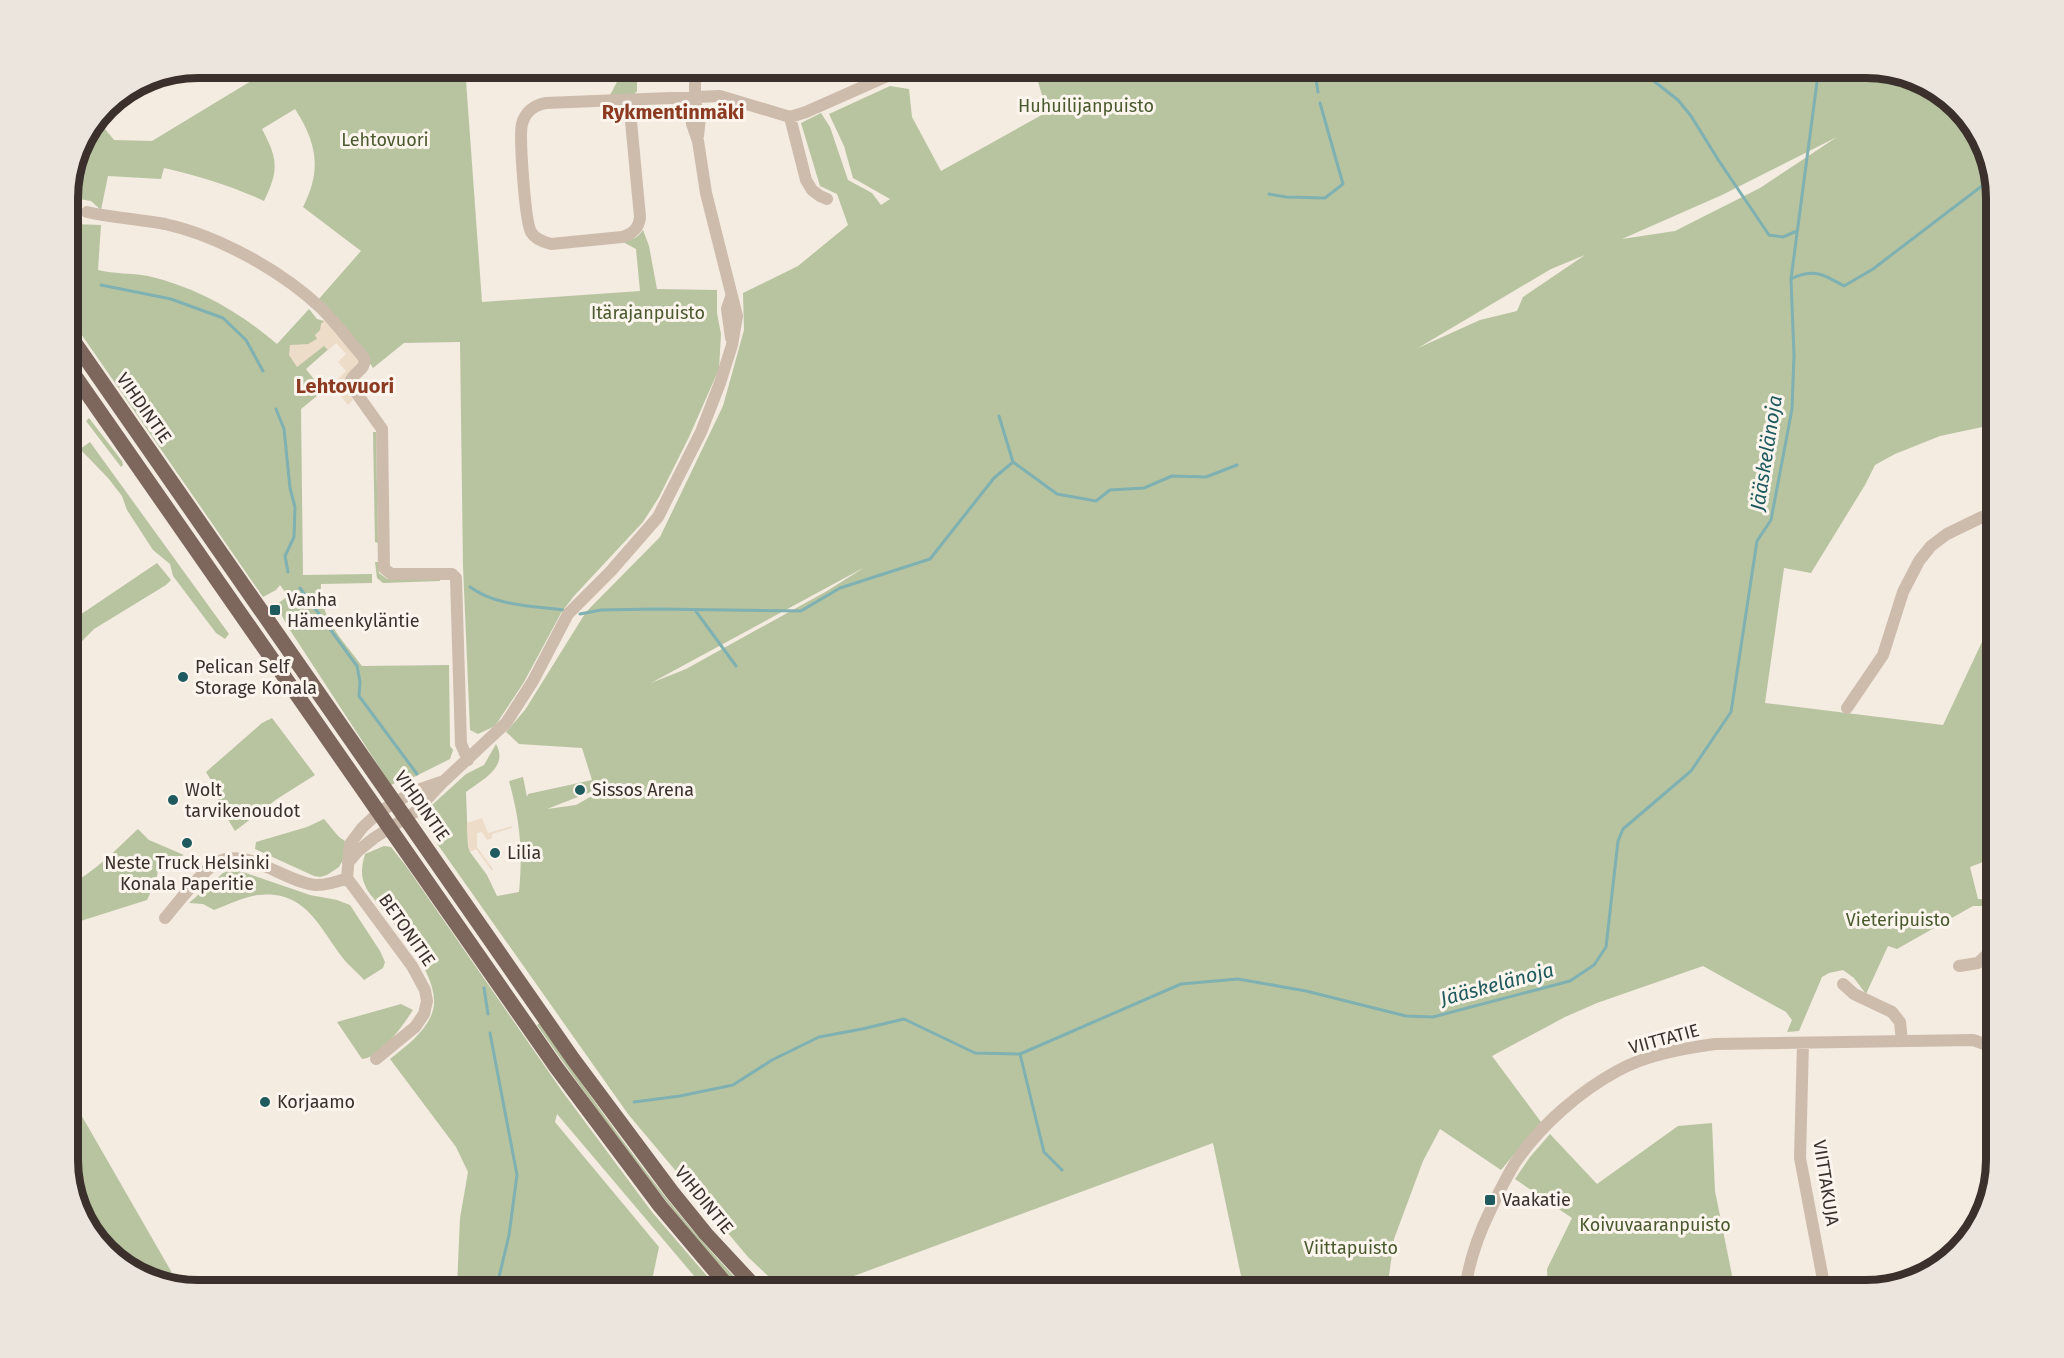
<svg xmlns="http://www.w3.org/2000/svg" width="2064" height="1358" viewBox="0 0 2064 1358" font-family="'Fira Sans',sans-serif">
  <rect width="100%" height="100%" fill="#f4ebe1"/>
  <path fill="#b8c4a0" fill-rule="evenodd" d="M332 67H465L482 302 640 291 636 249 621 241C631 240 637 239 643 230L649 246 657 289 717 290V313L721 334 719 369 689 437 659 497 643 522 574 596 561 613 524 682 495 726 478 734 470 730 463 566 460 342 404 343 373 368 358 345 318 300 361 251 303 207C322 170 317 143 295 109L262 129C278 159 279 170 264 201 232 186 198 176 164 168L161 179 108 176 101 210 91 201 73 198V224L101 225 98 270C114 274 131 273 148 276 196 287 240 312 277 344L309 309 317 319 324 321 340 339 306 369 323 391 301 409 303 575 372 574V583L321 584C319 618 343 640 362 666L449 665 450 746 453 750 450 759 410 779 408 783 399 781 391 785 288 627 276 605 288 596 280 585 276 590 263 597 68 315V190L78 148 97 119 114 140 152 141 269 70H331Z
    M618 68H637V91L633 96 609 97 618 80Z
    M1034 68H1866L1938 89 1979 133 1996 198V426H1987L1940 436 1895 454 1875 465 1865 485 1811 573 1784 568 1765 703 1943 725 1996 612V857L1970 867 1978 899 1996 900 1995 906H1973L1897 949 1888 946 1866 994 1854 978 1843 970 1829 973 1822 977 1799 1031 1787 1032 1792 1020 1786 1012 1703 966 1597 1003 1565 1017 1492 1056 1541 1122 1501 1170 1440 1129 1423 1161 1394 1239 1387 1290H1244L1213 1143 816 1290H783L748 1257 628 1114 438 845 430 832 426 821 432 805 466 774 484 765 496 744C509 767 482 780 466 792L468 846 470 852 487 875 497 896 519 892C523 851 520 821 509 781L523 777 527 797 528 794 592 780 582 748 519 744 506 732 525 710 586 612 660 537 723 406 744 330 743 293 798 266 848 225 837 194 820 186 801 123 821 113 830 127 848 180 872 193 881 205 890 199 853 178 844 146 829 114 890 86 909 89 912 117 941 171 1047 112ZM1837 137 1760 188 1675 231 1622 239 1722 195ZM1585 255 1523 297 1517 311 1480 320 1418 348 1551 269ZM865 567 827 591 686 669 651 683ZM615 783 576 805 547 809 614 783Z
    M89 418 122 461 123 465 121 467 86 421Z
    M373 432H376L378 543 375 542Z
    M90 442 229 634 225 639 216 633 173 576 170 564 153 550 127 510 122 496 108 478 80 449Z
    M375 562H378L379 573 387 579H440V581L383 583 377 578Z
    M157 563 171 580 166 585 94 629 79 644 68 652V623Z
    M272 718 315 775 277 799 235 831 218 803V792L206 772 262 723Z
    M324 819 339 837 345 841 343 860 339 867 327 875 320 877 314 876 255 849 256 842 307 827Z
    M138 829 149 840 184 855 159 865 156 881 147 900 68 925V884C92 876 119 846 138 829Z
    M384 846 391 847 406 866 562 1091 652 1212 719 1290H706L557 1114 555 1122 659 1247 650 1290H453L457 1287 460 1218 468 1172 456 1147 390 1059C406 1046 423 1034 431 1016 447 981 397 930 378 904 374 898 367 892 365 885 360 875 362 865 365 854Z
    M234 869 310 895 337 900 350 905 380 951 385 962 383 968 364 980C359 974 353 969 348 964 321 933 309 889 258 895 243 897 228 905 214 910L203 904 189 903 223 873Z
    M401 1004 413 1010C403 1025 381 1058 362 1059L337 1022Z
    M540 1023C604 1116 668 1209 747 1290H742L734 1282C662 1201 599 1114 537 1025Z
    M68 1092 179 1285 126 1269 85 1225 68 1168Z
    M1712 1123 1715 1191 1735 1290H1548L1547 1269 1572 1218 1515 1179 1530 1157 1550 1134 1597 1184 1678 1126Z"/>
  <path fill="#ecdcc8" d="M325 320 357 356 359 361 344 384 345 389 353 400 348 405 332 385 346 371 338 362 346 354 336 343 328 350 324 346 297 367 289 355 290 345 308 344 317 339 315 335 320 330 321 324Z
    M482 818 488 833 512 826V828L492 834V838L487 840 482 832 477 833V847L493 869 492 871 476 849 470 852 468 846 467 823Z"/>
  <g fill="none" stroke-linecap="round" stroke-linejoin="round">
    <path stroke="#7fb0b2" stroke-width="3" d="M1314 67 1318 92
      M1636 67 1678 100 1691 116 1719 161 1769 235 1783 237 1797 231
      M1269 194 1286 197 1325 198 1343 184 1320 103
      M1793 278C1814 268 1825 275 1844 286L1873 269 1991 179
      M101 285 171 299 223 318 246 340 263 371
      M276 409 284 429 290 488 295 507 294 537 285 556 288 572
      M999 416 1013 462
      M470 587C496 606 532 606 563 610
      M300 588 357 666 360 682 359 696 417 774
      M695 610 736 666
      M580 614 601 610 656 609 801 611 840 588 930 559 994 478 1013 462 1057 494 1096 501 1110 490 1144 488 1172 476 1206 477 1237 465
      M484 988 488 1014
      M490 1033 517 1175 509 1235 496 1290
      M1020 1054 1044 1152 1062 1170
      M634 1102 680 1096 733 1085 772 1060 819 1037 862 1029 904 1019 975 1053 1020 1054 1181 984 1238 979 1306 991 1406 1016 1433 1017 1570 981 1594 965 1606 947 1618 841 1623 829 1691 771 1731 712 1757 541 1771 520 1792 409 1794 355 1791 279 1819 67"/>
    <path stroke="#cdbbac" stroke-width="12" d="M629 100 640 217C639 229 632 234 622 237L551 244C543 242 535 239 531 232 525 221 519 136 522 124 525 112 534 105 546 103L720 96 790 117 806 112 894 73 928 74 946 67
      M695 102 700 117 698 136
      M790 117 806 180 812 190 820 196 827 199
      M87 212C113 218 139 219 165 224 219 236 282 271 322 309 337 324 350 342 364 358 367 371 351 372 350 384L382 429 384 568 391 574H452L456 578 461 744 468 760
      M731 338 727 309 731 297
      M1847 708 1883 655 1903 592 1919 561 1931 546 1947 534 1982 517H1996
      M348 863 358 851 374 838 415 812 444 781 506 723 533 681 568 614 610 572 658 517 701 432 720 383 732 345 737 316 706 193 698 141 692 124 691 112 695 102V67
      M347 878 412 966 425 990 427 1001 424 1014 415 1027 376 1059
      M165 918C177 904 204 868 219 861 249 848 287 883 316 885 327 885 337 882 347 878L350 844 362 828 379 812 415 791 441 782
      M1959 966 1978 963 1996 946
      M1843 984 1854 994 1892 1012 1900 1022 1902 1041
      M1803 1043 1800 1158 1825 1290
      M1986 1194 1991 1120 1996 1095
      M1465 1290C1469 1261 1478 1235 1491 1209 1499 1192 1507 1175 1517 1160 1542 1124 1580 1091 1619 1070 1646 1055 1685 1048 1715 1044L1973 1040 1996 1048"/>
    <path stroke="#7d675c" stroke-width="15" d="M68 333 573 1059 672 1192 706 1234 758 1290
      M68 366 556 1067 660 1206 731 1290"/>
  </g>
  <g fill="#1f5a5e" stroke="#fbf5ee" stroke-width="2">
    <rect x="269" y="604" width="12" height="12" rx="3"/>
    <circle cx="183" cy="677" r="6"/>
    <circle cx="580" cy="790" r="6"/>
    <circle cx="173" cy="800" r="6"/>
    <circle cx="187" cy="843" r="6"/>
    <circle cx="495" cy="853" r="6"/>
    <circle cx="265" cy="1102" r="6"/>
    <rect x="1484" y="1194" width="12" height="12" rx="3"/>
  </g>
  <g text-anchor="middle" stroke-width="6" stroke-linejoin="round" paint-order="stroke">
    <g font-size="18" fill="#4a5a2e" stroke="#fbf5ee">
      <text x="1086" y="112">Huhuilijanpuisto</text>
      <text x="385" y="146">Lehtovuori</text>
      <text x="648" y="319">Itärajanpuisto</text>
      <text x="1898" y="926">Vieteripuisto</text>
      <text x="1655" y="1231">Koivuvaaranpuisto</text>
      <text x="1351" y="1254">Viittapuisto</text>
    </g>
    <g font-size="18" fill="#3b302b" stroke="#fbf5ee">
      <text transform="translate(144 408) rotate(55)" y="6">VIHDINTIE</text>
      <text transform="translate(422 806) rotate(55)" y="6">VIHDINTIE</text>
      <text transform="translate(407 930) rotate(55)" y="6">BETONITIE</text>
      <text transform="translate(1664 1039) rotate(-15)" y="6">VIITTATIE</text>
      <text transform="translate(1826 1183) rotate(81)" y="6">VIITTAKUJA</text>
      <text transform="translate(704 1200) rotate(51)" y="6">VIHDINTIE</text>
    </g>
    <g font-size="18" fill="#3b302b" stroke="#fbf5ee" text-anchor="start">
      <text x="287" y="606">Vanha<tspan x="287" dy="21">Hämeenkyläntie</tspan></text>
      <text x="195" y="673">Pelican Self<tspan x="195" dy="21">Storage Konala</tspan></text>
      <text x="185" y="796">Wolt<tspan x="185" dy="21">tarvikenoudot</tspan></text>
      <text x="592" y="796">Sissos Arena</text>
      <text x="507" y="859">Lilia</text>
      <text x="187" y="869" text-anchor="middle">Neste Truck Helsinki<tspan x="187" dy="21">Konala Paperitie</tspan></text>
      <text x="277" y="1108">Korjaamo</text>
      <text x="1502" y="1206">Vaakatie</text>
    </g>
    <g font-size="20" font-weight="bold" fill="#8c3b22" stroke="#fbf5ee">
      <text x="673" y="119">Rykmentinmäki</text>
      <text x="345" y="393">Lehtovuori</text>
    </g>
    <g font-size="20" font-style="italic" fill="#1f5a5e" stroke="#fbf5ee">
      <text transform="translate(1766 453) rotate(-81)" y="7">Jääskelänoja</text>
      <text transform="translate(1497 984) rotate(-15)" y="7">Jääskelänoja</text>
    </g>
  </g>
  <path d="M0 0H2064V1358H0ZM198 78H1866A120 120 0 0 1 1986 198V1160A120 120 0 0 1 1866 1280H198A120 120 0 0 1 78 1160V198A120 120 0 0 1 198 78Z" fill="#ece5de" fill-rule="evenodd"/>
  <path fill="none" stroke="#3b302b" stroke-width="8" d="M198 78H1866A120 120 0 0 1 1986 198V1160A120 120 0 0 1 1866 1280H198A120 120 0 0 1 78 1160V198A120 120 0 0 1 198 78Z"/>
</svg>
